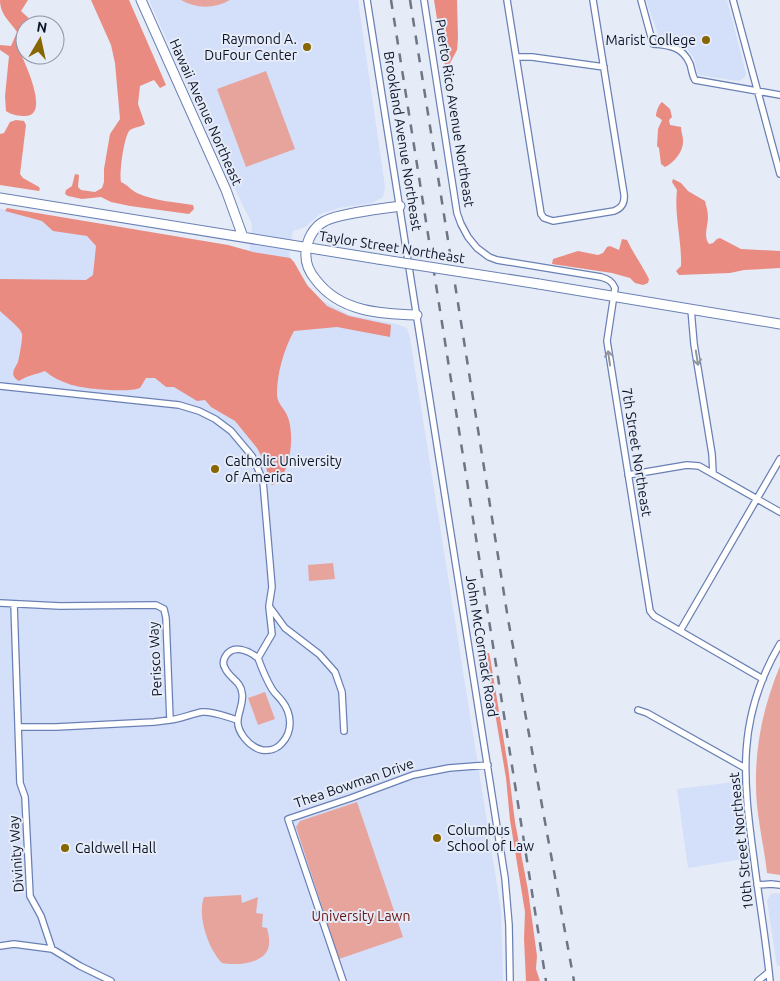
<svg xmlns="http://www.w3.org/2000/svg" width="780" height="981" viewBox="0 0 780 981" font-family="Ubuntu,sans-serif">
  <rect width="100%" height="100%" fill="#e5ebf7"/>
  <path fill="#d4dffa" d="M149 0H358L385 187 383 197 372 203 339 208 320 214 305 227 293 231 289 255 309 287 321 300 350 315 396 324 407 328 410 338 501 910 503 981H0V209L250 250 252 224 216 150Z
    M646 0H727L746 74 745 77 739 81 698 75 694 58 685 46 672 39 659 37Z
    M734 782 743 859 688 868 677 789Z
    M775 893 780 894V966H777L767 900 771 894Z"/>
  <path fill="#e7a49d" d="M181 0H230C214 9 197 9 181 0Z
    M266 71 295 149 246 167 217 89Z
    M333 563 335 579 309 581 308 565Z
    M780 666V875L767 873C764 845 756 814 756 786 755 745 764 704 780 666Z
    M265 692 275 719 258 725 248 698Z
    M357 802 403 937 339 959 296 827 300 821Z
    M241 895 242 903 258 897 256 913 263 914 262 927 267 928C268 933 270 939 269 944 268 964 236 966 222 963 208 948 197 916 204 897Z"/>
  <path fill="#ea8b81" d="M0 0H28L21 11 36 25H25V42L21 45 19 50C24 61 51 116 25 116 19 116 11 115 6 111L5 96 9 56 0 50V45L11 46 17 32C10 21 0 15 0 0Z
    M91 0H129L166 85 160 88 154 80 140 86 138 104 145 124C141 127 135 127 130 130 124 135 119 174 121 182 128 185 132 191 137 193 154 201 175 202 193 205L194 209 189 214 130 206 111 202 101 197 82 199 68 196 65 194 66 190 72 186 75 174 79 175 78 187 81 190 95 192 102 188 104 182V169L110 134 120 119 115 63 111 45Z
    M434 0H457L458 38 457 50 448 67 445 65 443 57Z
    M662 102 670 109 672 117 669 120 670 125 681 127C681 132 683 136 683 140 684 151 674 163 665 167L661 164 659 148 657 146 658 129 662 120 656 116C656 112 659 104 662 102Z
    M16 120 24 121 26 125 20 174 23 178 39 187 40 189 39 191 0 185V134L4 133 10 122Z
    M673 179 681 183 688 191 705 201C706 206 708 211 708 217 708 226 703 236 709 244L713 243 717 239 720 238 741 249 780 251V268L744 270 730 273 679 275 676 271 681 266C682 241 674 215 677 190L672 182Z
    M7 208 228 245 253 252 290 258 294 262 307 285 327 306 349 316 391 325 390 337 337 327 294 331C284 349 277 373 277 394 277 403 283 407 287 415 295 432 292 476 272 485L270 483 265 463 257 448 235 421 211 407 205 400 197 401 174 387H166L155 378H146L140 388C128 393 82 389 69 384 60 381 52 377 45 371 35 375 28 375 19 381 9 375 14 370 18 362 19 358 23 338 22 334 21 328 5 316 0 311V279L86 280 93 275 96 246 87 236 53 231 42 221 5 211Z
    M622 239 627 240C633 253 642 265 649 279L648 283 643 285 635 283 630 278 612 273 552 264 553 259 578 251 598 255 603 253 607 247 610 246 619 250Z
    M487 653H489L490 657 508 766 515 822 528 890 537 956 536 969 540 981H526L524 939 525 912 510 820 506 778 491 689Z"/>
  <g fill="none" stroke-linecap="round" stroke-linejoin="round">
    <defs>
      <path id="street" d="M367 0 505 878 509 925 510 981
        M424 0 457 213 461 224 468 237 477 248 489 257 497 260 601 277C608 279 612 281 615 288L607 341 650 611 654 616 763 679
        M507 0 541 214 544 218 553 221 614 211C622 208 625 203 624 194L593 0
        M641 0 653 44C670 45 683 47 690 64 692 70 692 75 695 80L780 95
        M733 0 780 174
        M516 57H532L604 67
        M691 309 694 344 712 454 713 473
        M0 386 179 405 199 411 215 419 231 431 252 456 258 469 263 481 272 587 269 606 285 628 319 654 335 672 342 692 344 731
        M628 475 687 465 699 466 780 512
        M0 603 60 606 156 605 164 609 166 618 170 720 154 722 56 727H18
        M14 604 20 783 25 797 30 896 41 916 52 949
        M680 631 780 459
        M258 658C249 651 233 643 225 657 223 661 223 665 225 668 229 678 241 681 242 693 244 702 239 710 238 719 236 731 249 747 262 750 269 751 277 749 282 743 293 731 292 714 282 701 279 697 275 694 272 689 266 679 262 669 258 658L272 634 269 607
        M638 710 647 713 745 768
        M170 720C181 719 191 714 202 712 214 711 226 717 238 720
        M757 885 771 884 780 885
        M0 946 14 944 52 949 80 966 111 981
        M343 981 288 819 351 798 413 775 449 768 488 765
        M758 981 769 972
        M770 981C766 940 759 900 754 860 743 779 736 718 780 644"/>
      <path id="secondary" d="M141 0 226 190 243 237
        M0 198 378 259
        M400 206C382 209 340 213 325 221 313 227 307 240 306 252 305 264 309 272 316 280 340 312 381 314 417 315
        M539 284 780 324"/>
    </defs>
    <use href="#street" stroke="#6a80b5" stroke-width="8"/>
    <use href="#secondary" stroke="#6a80b5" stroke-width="11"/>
    <use href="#street" stroke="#fff" stroke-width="5.5"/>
    <use href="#secondary" stroke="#fff" stroke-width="9"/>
    <path stroke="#6e7585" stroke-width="2.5" stroke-dasharray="9 9" stroke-linecap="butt" d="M391 0 546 981
      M410 0 508 619 574 981"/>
    <defs>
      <path id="secondary-bridge" d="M378 259 539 284"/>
    </defs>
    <use href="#secondary-bridge" stroke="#6a80b5" stroke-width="11" stroke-linecap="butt"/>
    <use href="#secondary-bridge" stroke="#fff" stroke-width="9"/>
  </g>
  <defs><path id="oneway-shaft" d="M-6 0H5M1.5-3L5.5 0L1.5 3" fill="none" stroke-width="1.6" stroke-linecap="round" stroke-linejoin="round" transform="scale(1.25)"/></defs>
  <g stroke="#91959e">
    <use href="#oneway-shaft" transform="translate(609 358) rotate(-98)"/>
    <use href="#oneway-shaft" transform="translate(697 358) rotate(81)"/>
  </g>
  <g fill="#876601" stroke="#e5ebf7" stroke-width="2">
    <circle cx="706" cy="40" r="5"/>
    <circle cx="307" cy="47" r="5"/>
    <circle cx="215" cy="469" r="5"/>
    <circle cx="437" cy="838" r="5"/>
    <circle cx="65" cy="848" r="5"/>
  </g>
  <g text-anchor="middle" stroke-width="4" stroke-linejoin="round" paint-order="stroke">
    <g font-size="14" fill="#0b1327" stroke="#e5ebf7" text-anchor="start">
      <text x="297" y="44" text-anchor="end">Raymond A.<tspan x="297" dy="16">DuFour Center</tspan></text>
      <text x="696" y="45" text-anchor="end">Marist College</text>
      <text x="225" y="466">Catholic University<tspan x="225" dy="16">of America</tspan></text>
      <text x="447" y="835">Columbus<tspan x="447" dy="16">School of Law</tspan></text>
      <text x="75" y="853">Caldwell Hall</text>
    </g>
    <g font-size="14" fill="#0b1327" stroke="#e5ebf7">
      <text transform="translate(206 112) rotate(66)" y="5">Hawaii Avenue Northeast</text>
      <text transform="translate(455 113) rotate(81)" y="5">Puerto Rico Avenue Northeast</text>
      <text transform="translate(403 141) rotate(81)" y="5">Brookland Avenue Northeast</text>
      <text transform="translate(392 247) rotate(9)" y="5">Taylor Street Northeast</text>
      <text transform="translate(637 452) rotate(81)" y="5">7th Street Northeast</text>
      <text transform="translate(482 646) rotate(81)" y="5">John McCormack Road</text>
      <text transform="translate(155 659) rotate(-93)" y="5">Perisco Way</text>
      <text transform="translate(354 783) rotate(-19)" y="5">Thea Bowman Drive</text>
      <text transform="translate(741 841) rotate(-96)" y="5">10th Street Northeast</text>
      <text transform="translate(16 854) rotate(-94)" y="5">Divinity Way</text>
    </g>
    <g font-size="14" fill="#681312" stroke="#e5ebf7">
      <text x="361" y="921">University Lawn</text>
    </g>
  </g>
  <g transform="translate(40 40) rotate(9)"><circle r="24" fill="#e5ebf7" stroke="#8e95a4"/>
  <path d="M0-4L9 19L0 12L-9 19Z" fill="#876601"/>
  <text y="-8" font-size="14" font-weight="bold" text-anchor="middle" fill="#0b1327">N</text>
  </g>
</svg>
